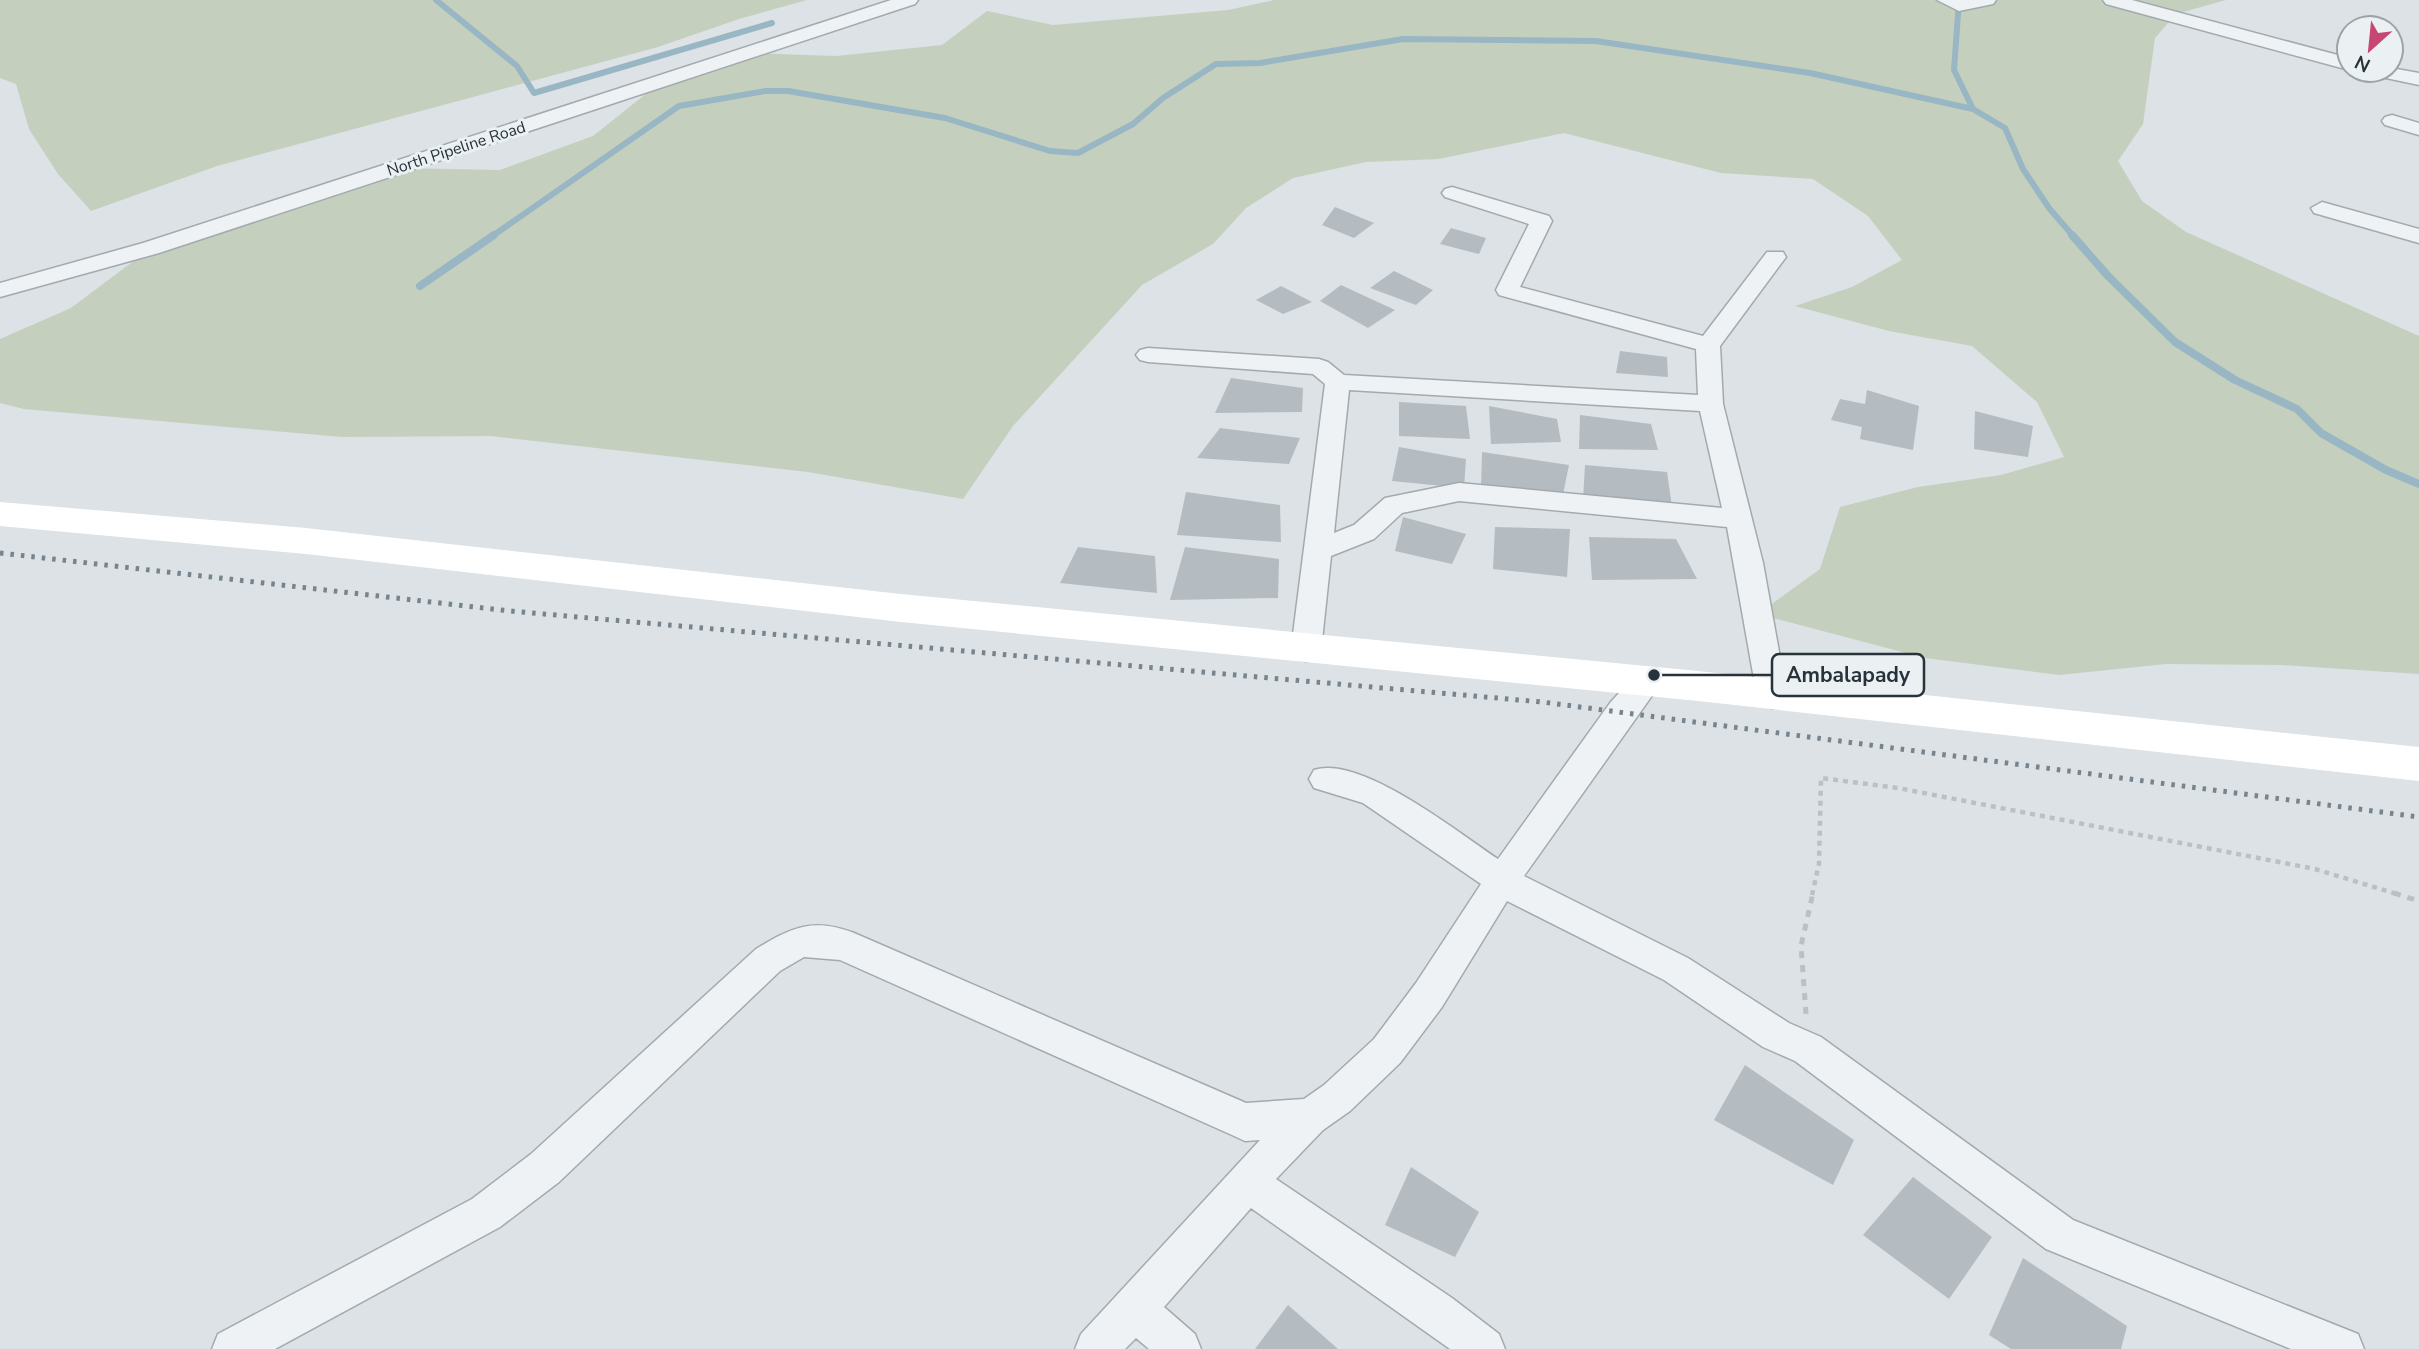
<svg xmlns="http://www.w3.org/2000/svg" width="2419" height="1349" viewBox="0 0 2419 1349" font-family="'Nunito Sans',sans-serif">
  <rect width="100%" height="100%" fill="#dce2e5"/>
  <path fill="#c5cfbe" d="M0 0H807L739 19 658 47 217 166 91 211 58 174 29 129 16 84 0 78Z
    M1274 0H2226L2176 14 2155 38 2143 124 2118 161 2142 201 2186 232 2419 336V674L2281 665 2166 664 2059 675 1925 658 1758 614 1820 569 1840 507 1918 487 2001 475 2064 457 2037 402 1972 346 1889 331 1795 306 1852 287 1902 260 1868 216 1813 179 1721 173 1564 133 1439 159 1366 162 1293 178 1246 208 1213 244 1142 285 1013 426 963 499 808 472 491 436 342 437 24 409 0 403V339L71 308 151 248 396 168 500 170 593 136 662 81 745 53 836 56 942 45 987 11 1053 25 1228 10Z"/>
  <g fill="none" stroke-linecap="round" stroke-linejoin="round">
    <path stroke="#99b6c4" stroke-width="6" d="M436 0 517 66 534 93 772 23
      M1959 0 1954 70 1973 109
      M491 237 679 106 765 91H788L945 118 1050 151 1078 153 1133 124 1163 98 1216 64 1260 63 1403 39 1596 41 1810 73 1973 109 2005 128 2023 169 2049 208 2074 237"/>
    <path stroke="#99b6c4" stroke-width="8" d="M2072 235 2108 276 2175 342 2235 380 2297 409 2321 433 2386 470 2419 484
      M420 286 494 235"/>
  </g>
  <path fill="#b4bcc2" d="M1335 207 1374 223 1354 238 1322 225Z
    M1451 228 1486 238 1479 254 1440 244Z
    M1394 271 1433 290 1416 305 1370 288Z
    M1341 285 1395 310 1368 328 1320 301Z
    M1281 286 1312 302 1283 314 1256 300Z
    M1620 351 1667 357 1668 377 1616 373Z
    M1231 378 1303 388 1302 412 1215 413Z
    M1867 390 1919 406 1913 450 1860 439 1862 427 1831 420 1840 399 1865 404Z
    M1399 402 1466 406 1470 439 1399 436Z
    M1489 406 1557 419 1561 442 1491 444Z
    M1975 411 2033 426 2028 457 1974 449Z
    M1580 415 1651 424 1658 450 1579 449Z
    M1220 428 1300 438 1289 464 1197 458Z
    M1399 447 1466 459 1464 488 1392 481Z
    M1482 452 1569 465 1562 499 1481 488Z
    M1585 465 1667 472 1672 507 1583 500Z
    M1186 492 1280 505 1281 542 1177 535Z
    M1403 517 1466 534 1452 564 1395 551Z
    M1495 527 1570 529 1567 577 1493 569Z
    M1589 537 1676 539 1697 579 1592 580Z
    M1078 547 1155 556 1157 593 1060 583Z
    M1185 547 1279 559 1278 598 1170 600Z
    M1745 1065 1854 1140 1833 1185 1714 1120Z
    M1411 1167 1479 1212 1455 1257 1385 1225Z
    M1913 1177 1992 1237 1949 1299 1863 1235Z
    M2023 1258 2127 1326 2121 1349H2011L1989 1335Z
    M1288 1305 1338 1349H1255Z"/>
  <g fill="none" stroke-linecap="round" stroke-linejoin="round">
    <defs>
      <path id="street" d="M891 0H918L915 4 159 253 0 297V283L143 243Z
        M1937 0H1996L1993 4 1959 11Z
        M2103 0H2132L2349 58V70L2106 4Z
        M2391 68 2419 73V85L2367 74 2365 70Z
        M2392 115 2419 123V135L2385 125 2382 121 2385 117Z
        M1452 187 1549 216 1552 221 1520 287 1703 336 1767 252H1783L1786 257 1720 346 1723 404 1763 563 1787 696 1783 704 1772 708 1761 704 1757 696 1727 527 1459 501 1402 513 1374 539 1331 556 1321 650 1316 658 1306 661 1296 658 1291 650 1325 384 1313 374 1148 362 1140 360 1136 355 1140 350 1148 348 1319 359 1328 362 1344 375 1698 395 1696 349 1499 295 1496 290 1529 224 1445 197 1442 193 1445 189ZM1349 390 1700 411 1722 508 1459 483 1385 498 1354 525 1334 533Z
        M2322 202 2419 229V243L2314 213 2311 208Z
        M1646 671 1657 675 1661 683 1524 876 1688 958 1789 1023 1821 1037 2073 1220 2358 1334 2364 1349H2291L2046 1249 1795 1061 1763 1047 1664 980 1507 901 1442 1007 1400 1063 1350 1111 1323 1130 1276 1179 1452 1298 1499 1334 1505 1349H1450L1251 1208 1164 1307 1195 1334 1201 1349H1149L1136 1338 1125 1349H1075L1081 1334 1260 1140 1245 1141 1232 1135 840 960 804 957 780 971 559 1182 500 1227 275 1349H212L218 1334 472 1199 531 1154 756 949C791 928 812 917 854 933L1246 1103 1304 1099 1324 1085 1374 1039 1416 983 1481 884 1363 803 1314 788 1309 779 1314 770C1360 754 1459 833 1498 859L1610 703 1635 675Z"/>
    </defs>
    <use href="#street" stroke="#a2aaaf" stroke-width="3"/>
    <path stroke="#bbc0c4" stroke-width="4.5" stroke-dasharray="5 5" stroke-linecap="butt" d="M1812 895 1819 864 1821 778 1898 788 2315 869 2400 895"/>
    <path stroke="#bbc0c4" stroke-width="5" stroke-dasharray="7 7" stroke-linecap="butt" d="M2394 893 2419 901
      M1806 1014 1801 946 1813 893"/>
    <use href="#street" fill="#eff2f4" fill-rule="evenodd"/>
    <path fill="#fff" fill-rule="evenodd" d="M0 502 306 528 901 594 1698 671 2419 747V781L1698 701 901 622 306 554 0 526Z"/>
    <path stroke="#77848e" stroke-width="5" stroke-dasharray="3.5 7" stroke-linecap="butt" d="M0 553 510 611 1542 702 2419 817"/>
  </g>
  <g text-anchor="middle" stroke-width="6" stroke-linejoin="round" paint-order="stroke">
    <g font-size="16" fill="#27323b" stroke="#ebf0f3">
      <text transform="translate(456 148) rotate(-18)" y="6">North Pipeline Road</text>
    </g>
  </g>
  <path fill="none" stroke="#27323b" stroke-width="2.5" d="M1654 675L1772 675"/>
  <circle fill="#27323b" stroke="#ebf0f3" stroke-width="2.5" cx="1654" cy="675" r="7"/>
  <rect fill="#ebf0f3" stroke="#27323b" stroke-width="2.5" x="1772" y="654" width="152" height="42" rx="7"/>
  <g font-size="21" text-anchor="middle" font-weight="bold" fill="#27323b">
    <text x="1848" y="682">Ambalapady</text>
  </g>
  <g transform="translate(2370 49) rotate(207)"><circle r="33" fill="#ebf0f3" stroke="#9da4a9" stroke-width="2"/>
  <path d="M0-5L12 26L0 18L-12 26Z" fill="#c54772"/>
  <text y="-10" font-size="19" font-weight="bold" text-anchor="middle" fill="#27323b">N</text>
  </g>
</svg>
